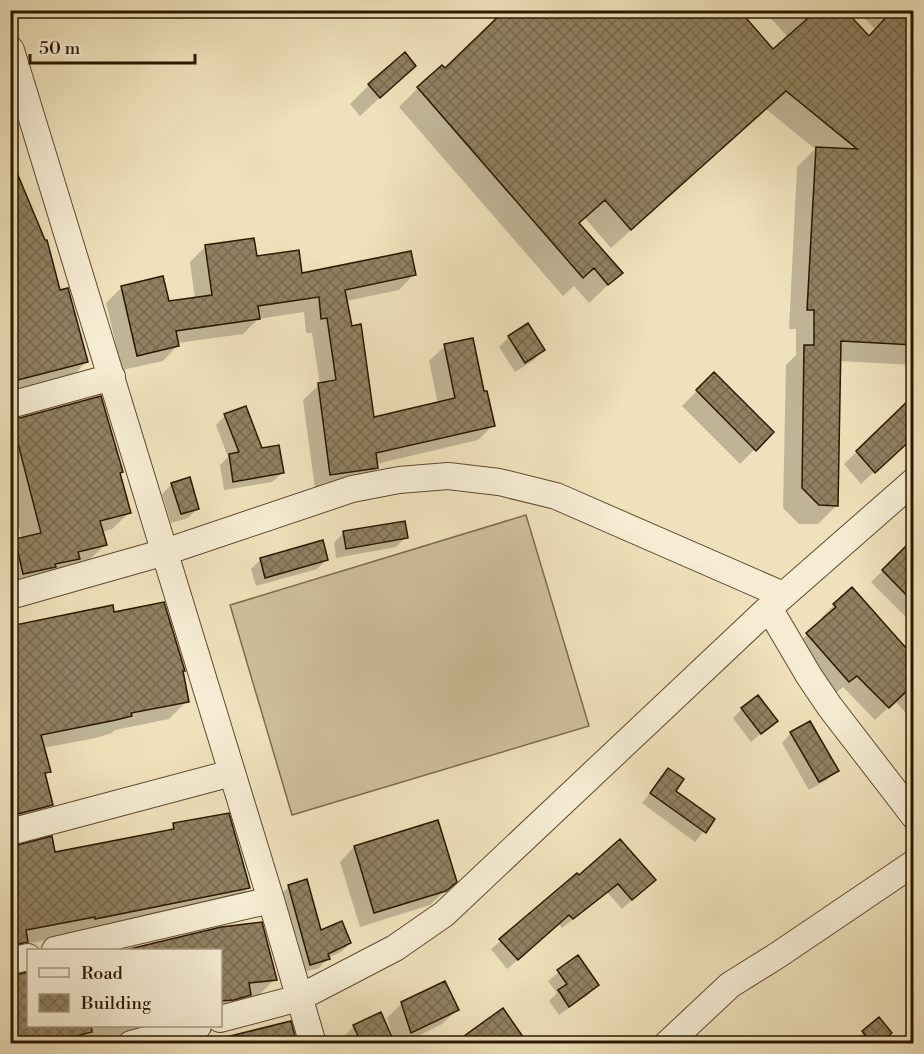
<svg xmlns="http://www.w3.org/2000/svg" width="924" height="1054" viewBox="0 0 924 1054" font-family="'Libre Bodoni',serif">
  <defs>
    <pattern id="building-cross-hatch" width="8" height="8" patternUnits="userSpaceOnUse" patternTransform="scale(1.5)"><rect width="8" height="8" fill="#918161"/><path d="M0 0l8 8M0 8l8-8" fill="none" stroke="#77694e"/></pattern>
  </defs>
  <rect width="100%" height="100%" fill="#efe1bb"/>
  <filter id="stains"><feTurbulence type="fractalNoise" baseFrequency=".00333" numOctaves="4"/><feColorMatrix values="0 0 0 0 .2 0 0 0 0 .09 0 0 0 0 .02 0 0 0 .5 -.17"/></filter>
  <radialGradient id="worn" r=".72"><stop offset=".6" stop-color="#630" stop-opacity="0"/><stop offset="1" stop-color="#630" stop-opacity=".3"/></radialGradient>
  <path fill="#cebf9b" stroke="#7d6c4e" stroke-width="1.5" d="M526 515 589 726 292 815 230 605Z"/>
  <path fill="#0003" d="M763 10H843L868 38 876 30 856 10H914V365L839 361 837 505 818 524H799L783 508 786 365 796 355V329H789L797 167 815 149 766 109 611 248 585 218 578 224 621 273 589 303 574 286 563 296 399 107 418 88 444 70 773 51 788 37Z
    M414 66 360 116 350 104 369 85Z
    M10 117 19 138 16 141 20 186 86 362 70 379 10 394Z
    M205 247 256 258 301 275 414 274 399 290 346 301 373 419 438 404 429 361 445 346 483 393 493 425 478 440 376 464 377 468 361 483 315 489 303 400 320 384 312 333H306L304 312 258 319 243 334 177 343 178 345 163 361 122 370 106 303 121 288 162 278 168 303 195 299 190 262Z
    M528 325 543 350 534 360 515 372 499 347 509 337Z
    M714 374 772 432 740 464 682 406Z
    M914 397V434L861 484 844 464Z
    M225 416 261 450 282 473 272 482 224 490 220 465 228 457 216 425Z
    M13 421 119 474 129 513 112 529 102 532 105 545 88 561 10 589V541L22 539 10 493V424Z
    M172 484 198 508 188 518 171 523 162 494Z
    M403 522 406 537 396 547 336 558 334 543 343 533Z
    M914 540V625L871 582Z
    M261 559 326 560 317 569 256 586 251 569Z
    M834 605 914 659V722L895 701 875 720 843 687 835 694 794 647 823 620 821 618Z
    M113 614 181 672 187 701 169 719 115 730 112 733 96 738 43 748 49 771 44 776 51 805 33 823 10 829V627Z
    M742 709 776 721 751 742 733 718Z
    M791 733 837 770 827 780 809 790 782 743Z
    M669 770 674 791 713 819 695 842 642 803Z
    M437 822 455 881 430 905 360 927 340 862 354 847Z
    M174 825 249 887 231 905 25 944 10 959V848L54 854 167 832Z
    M619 841 644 889 622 909 607 892 562 928 559 924 507 969 491 949Z
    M289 886 320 932 350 943 341 952 328 958 319 968 301 973 280 895Z
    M220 950 275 979 257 997 246 998 231 1013 220 1016Z
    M578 957 597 985 588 995 559 1015 549 1001 557 993 548 981Z
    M28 974V1026H161L89 1044H10L13 977Z
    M402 1003 457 1010 442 1024 402 1044H395L387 1018Z
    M879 1019 878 1044H864L858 1037Z
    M290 1023 295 1044H208Z
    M354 1026 389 1044H341L339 1041Z"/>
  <path fill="url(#building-cross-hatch)" stroke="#2c1800" stroke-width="1.5" d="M505 10H739L773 49 807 19 800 10H845L869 36 893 10H914V345L841 341 838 506 819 505 802 488 804 345H814V310H807L816 147 857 149 786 91 631 230 605 200 579 223 623 273 608 285 594 268 583 278 417 87 442 65 445 68Z
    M405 52 416 66 380 98 368 84Z
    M10 156 45 240H47L60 290 68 288 88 362 10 382Z
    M254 238 257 256 299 250 302 273 411 251 416 275 345 290 352 326 361 324 374 417 455 398 444 344 473 338 484 391H487L495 426 376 453 378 468 330 475 318 383 336 380 327 318 321 319 319 297 258 306 260 319 176 331 179 346 137 356 121 286 163 276 169 301 212 295 205 245Z
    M528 323 545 350 525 363 508 336Z
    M714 372 774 432 756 451 696 390Z
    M914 395V437L875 473 856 451Z
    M101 396 123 472 120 473 131 513 100 521 107 545 78 552 80 559 55 564 56 567 23 574 15 539 41 533 12 420Z
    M246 406 262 448 279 445 284 473 233 482 229 454 239 452 224 414Z
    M190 477 199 509 181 514 171 483Z
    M405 521 408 538 346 549 343 531Z
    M914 538V603L882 570Z
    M323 540 328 560 265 578 260 558Z
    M852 587 914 657V684L889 708 857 676 849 682 806 633 836 607 833 604Z
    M164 602 185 671H183L189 702 131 713 132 716 116 720 41 735 51 772 45 773 53 805 10 816V626L113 605 114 612Z
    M758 695 778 721 761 734 741 708Z
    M810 721 839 771 819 782 790 732Z
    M668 768 684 779 676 791 715 819 706 833 650 793Z
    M229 813 250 888 95 919V917L26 930 28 942 10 946V847L52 836 55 852 174 829 173 823Z
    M438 820 457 882 446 891 374 913 354 846Z
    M620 839 656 880 632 900 618 884 573 919 569 915 518 960 499 939 577 873 579 875Z
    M307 879 321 930 342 921 351 943 328 954 330 959 310 965 288 885Z
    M262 922 277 980 249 983 251 995 234 1000 220 1001V951H121L221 927Z
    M578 955 599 985 569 1007 558 990 567 984 557 970Z
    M28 972V1026H91L92 1032 46 1044H10V976Z
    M445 981 459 1010 411 1033 401 1002Z
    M503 1008 528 1044H453Z
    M381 1012 395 1044H362L353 1025Z
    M879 1017 892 1033 879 1044H872L862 1031Z
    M291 1021 297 1044H227L226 1037Z"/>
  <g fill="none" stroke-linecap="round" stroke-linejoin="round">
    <defs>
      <path id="street" d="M11 50 271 900 313 1044
        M10 405 112 377
        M10 596 165 552 352 489 399 480 448 476 499 482 556 496 783 595
        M769 608 809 676 830 707 914 816
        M10 832 232 773
        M55 950 271 900
        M10 961 28 957
        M220 1019 299 998 395 948 444 914 769 608 914 481
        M131 1044 198 1026
        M667 1044 730 985 778 955 914 863"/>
    </defs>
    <use href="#street" stroke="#5d4a2f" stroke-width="28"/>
    <use href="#street" stroke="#f5ecd3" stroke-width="26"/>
  </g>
  <rect width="924" height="1054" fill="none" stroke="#efe1bb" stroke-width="36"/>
  <rect x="12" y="12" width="900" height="1030" fill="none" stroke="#2c1800" stroke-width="3"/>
  <rect x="18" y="18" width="888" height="1018" fill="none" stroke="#2c1800" stroke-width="1.5"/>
  <rect x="27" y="949" width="195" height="78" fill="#f5ecd3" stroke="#a5977f" stroke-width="1.5"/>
  <rect x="39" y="968" width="30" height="9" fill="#f5ecd3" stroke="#a5977f" stroke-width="1.5"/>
  <text x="81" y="979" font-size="18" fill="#2c1800">Road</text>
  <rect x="39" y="994" width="30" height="18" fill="url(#building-cross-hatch)" stroke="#a5977f" stroke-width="1.5"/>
  <text x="81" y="1009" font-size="18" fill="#2c1800">Building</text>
  <path d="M30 54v9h165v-9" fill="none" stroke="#2c1800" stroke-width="3"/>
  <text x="39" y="54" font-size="18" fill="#2c1800" stroke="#f5ecd3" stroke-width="4.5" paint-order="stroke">50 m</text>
  <rect width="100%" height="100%" filter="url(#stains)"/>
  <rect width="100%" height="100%" fill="url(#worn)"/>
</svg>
